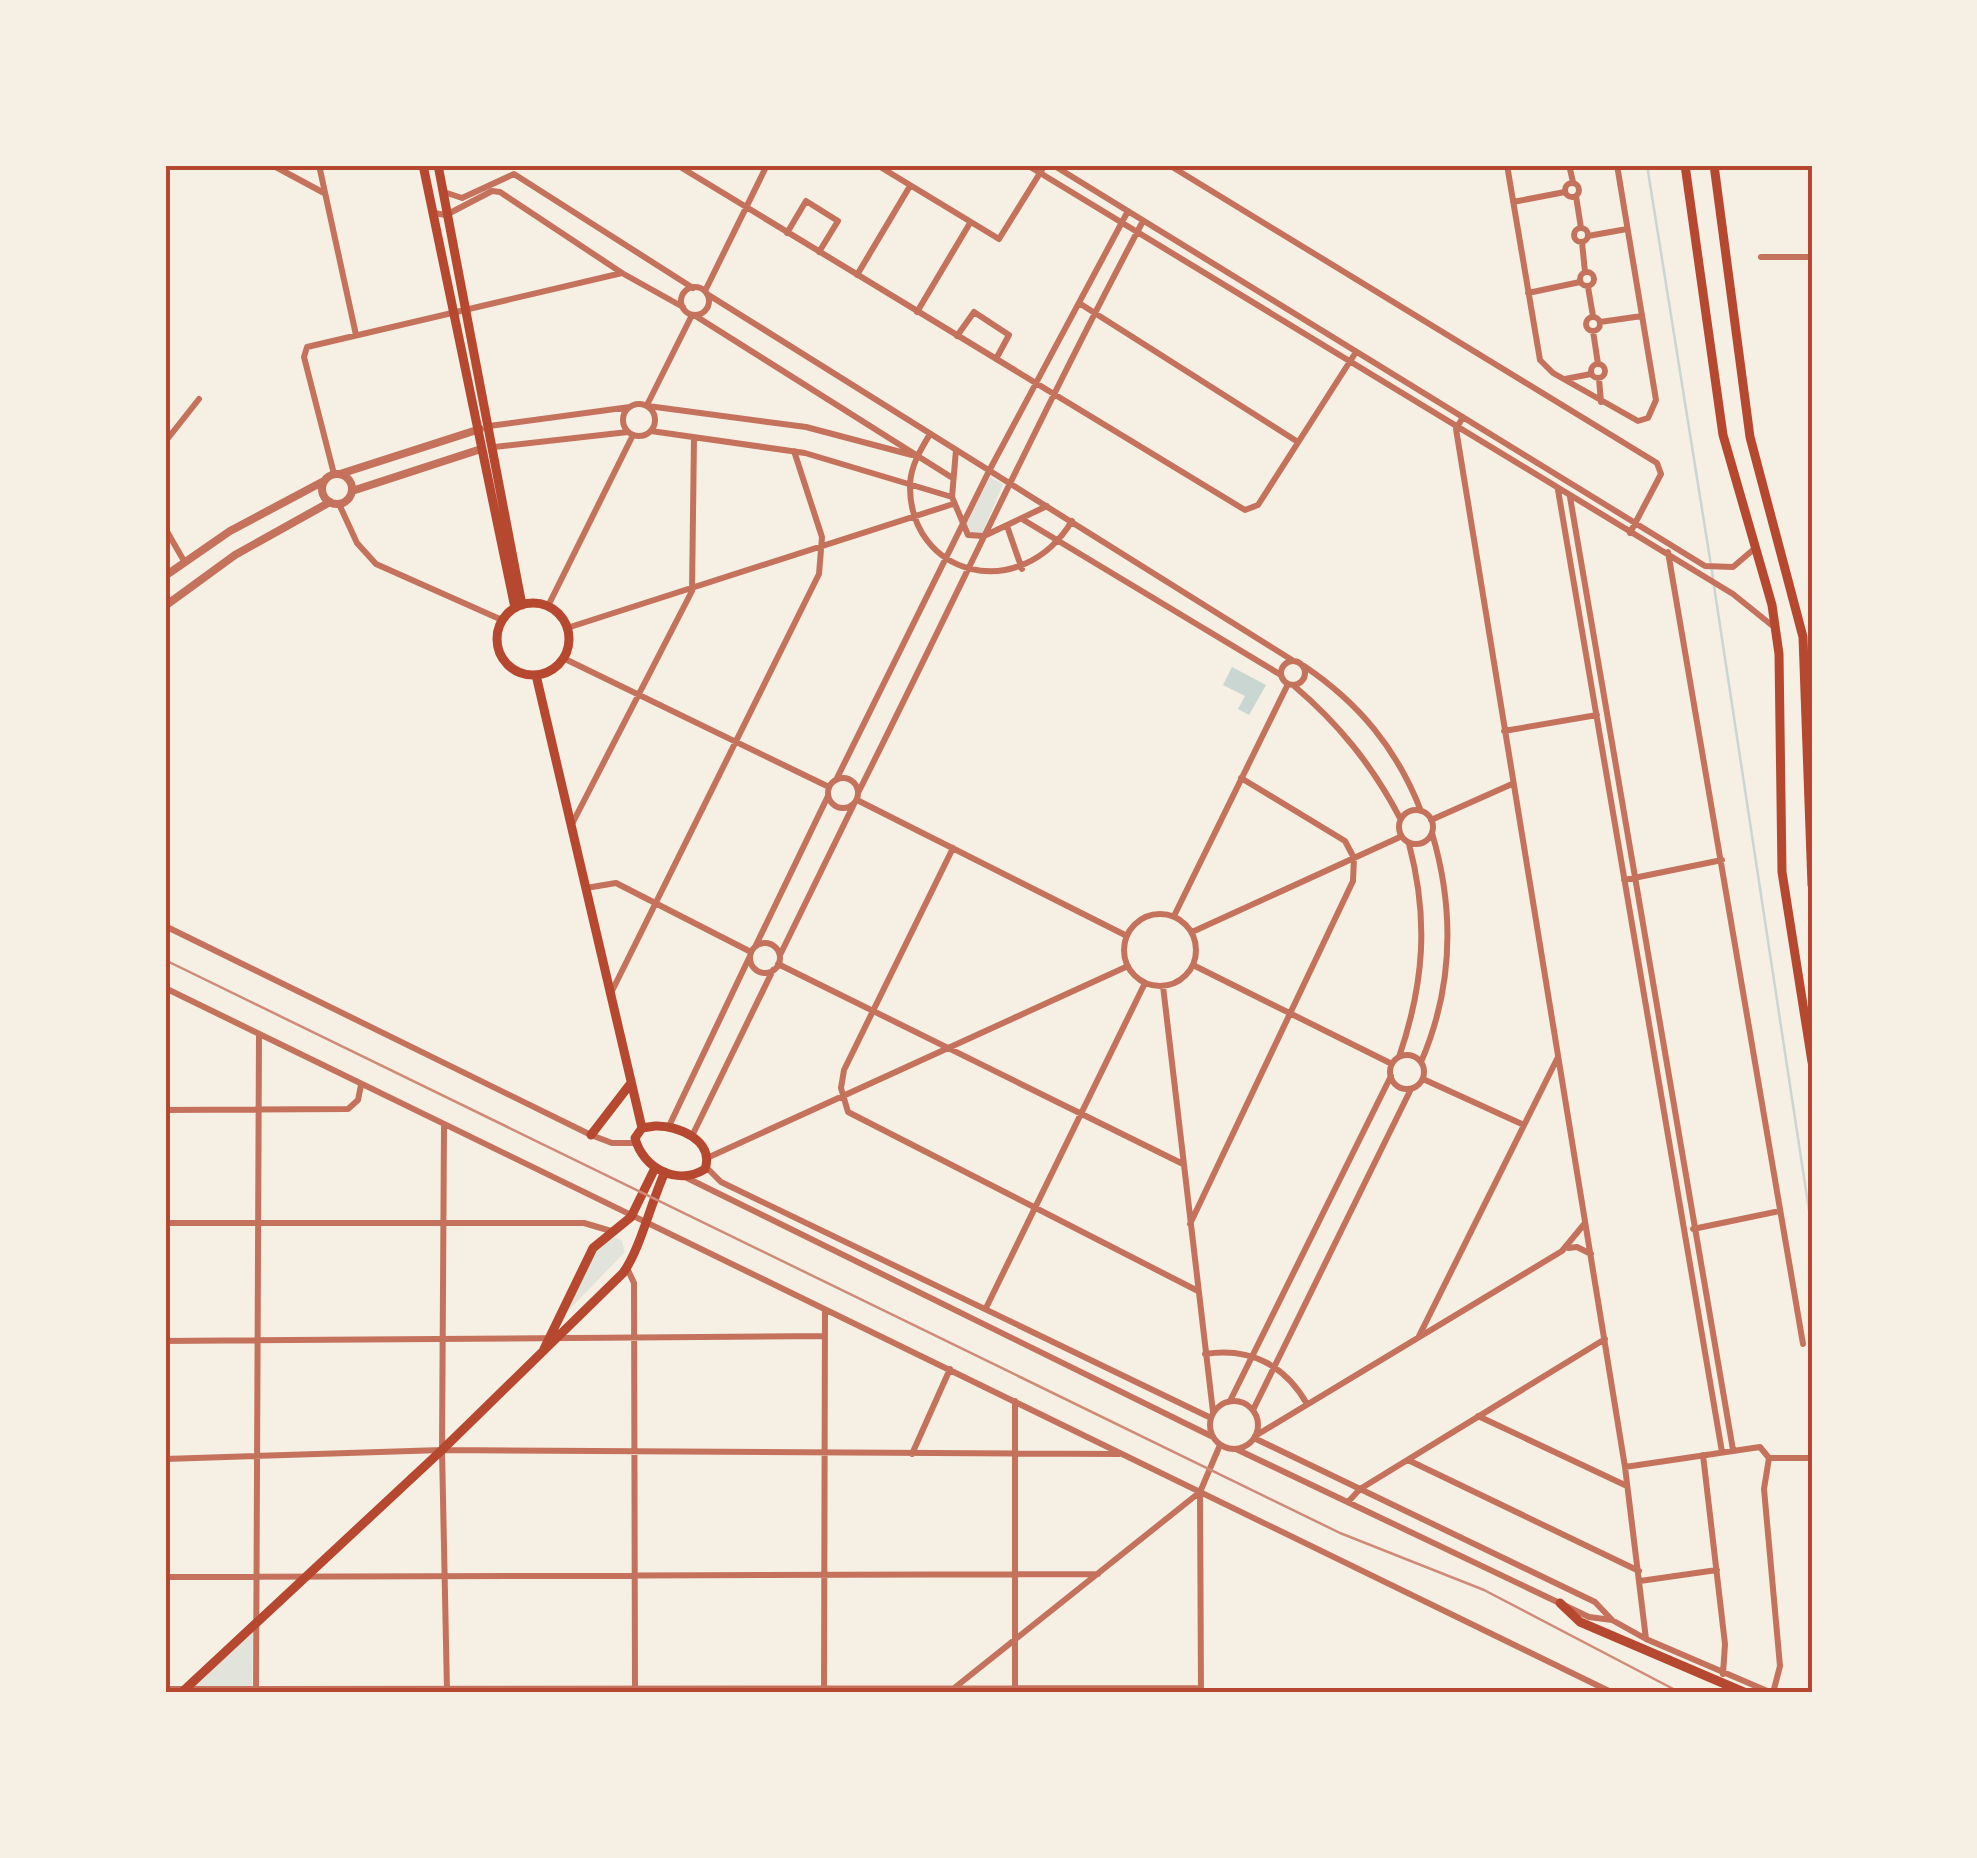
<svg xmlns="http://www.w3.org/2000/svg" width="1977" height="1858" viewBox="0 0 1977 1858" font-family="Figtree,sans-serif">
  <rect width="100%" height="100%" fill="#f6efe4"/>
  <path fill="#e2e4dc" d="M990 477 1003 484 982 534H972L964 526Z
    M615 1237 622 1241 625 1252 564 1315C576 1290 586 1246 615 1237Z
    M253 1630 252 1686H193Z"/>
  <path fill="#c9d6d2" d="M1232 667 1266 685 1249 715 1238 709 1245 696 1223 685Z"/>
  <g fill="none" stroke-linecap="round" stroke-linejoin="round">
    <path stroke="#c9d6d2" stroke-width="2.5" d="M1647 165 1713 578
      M1714 586 1812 1230"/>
    <path stroke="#c5725c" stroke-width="6" d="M272 165 324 193
      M319 165 356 335
      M677 165 1245 510 1258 505 1356 352
      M877 165 999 239 1045 165
      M1027 165 1733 594 1774 627
      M1053 165 1705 566 1733 567 1754 549
      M1169 165 1657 463 1661 474 1630 533
      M1507 165 1540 360 1553 373 1638 421 1648 418 1656 400 1617 165
      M1569 165 1573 182
      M1565 190a7 7 0 1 1 14 0a7 7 0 1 1-14 0Z
      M444 192 462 198 514 174 693 288
      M1576 196 1581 228
      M1513 202 1565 192
      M434 213 446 215 492 191 500 192 622 273 683 307
      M1574 235a7 7 0 1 1 14 0a7 7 0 1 1-14 0Z
      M787 233 806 201 838 221 819 252
      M1588 236 1627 229
      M1582 242 1585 272
      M1761 257H1812
      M1580 279a7 7 0 1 1 14 0a7 7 0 1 1-14 0Z
      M857 275 910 186
      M1588 287 1593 316
      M681 301a14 14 0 1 1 28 0a14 14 0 1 1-28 0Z
      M705 291 767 165
      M1528 293 1580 282
      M707 294 1292 660
      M1079 303 1298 442
      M917 312 970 223
      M694 315 951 477
      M1586 324a7 7 0 1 1 14 0a7 7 0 1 1-14 0Z
      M1600 322 1642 316
      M1593 331 1598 364
      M957 336 974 312 1009 335 996 359
      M1591 371a7 7 0 1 1 14 0a7 7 0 1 1-14 0Z
      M1565 379 1591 374
      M1599 379 1601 402
      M623 420a16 16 0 1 1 32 0a16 16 0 1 1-32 0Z
      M647 405 692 315
      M648 406 806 427 912 455
      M1463 417 1456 429 1625 1467 1646 1639
      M489 426 630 407
      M651 431 805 453 952 497
      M930 434C921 449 911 465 910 484 908 576 1020 606 1072 521
      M165 442 199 399
      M494 447 628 432
      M956 450 952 497 968 535 984 536 1047 506
      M334 474 304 357 307 347 622 273
      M1558 490 1722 1452
      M1570 497 1733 1450
      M339 504 357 543 376 564 502 620
      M1022 519 1281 675
      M1007 526 1022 569
      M165 528 184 561
      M1668 552 1803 1344
      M548 606 633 435
      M567 628 953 504
      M563 658 829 787
      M1281 673a12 12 0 1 1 24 0a12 12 0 1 1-24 0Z
      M1304 666C1359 703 1397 749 1421 811
      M1293 685C1339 724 1372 765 1400 818
      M1504 731 1597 715
      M828 793a15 15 0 1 1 30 0a15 15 0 1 1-30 0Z
      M836 780 989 471 1128 211
      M858 793C954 602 1043 409 1143 221
      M857 800 1127 936
      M1399 827a17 17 0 1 1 34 0a17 17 0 1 1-34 0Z
      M1431 820 1512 784
      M572 824 692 591 694 438
      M953 848 844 1070 841 1088 848 1112 1198 1291
      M1624 880 1722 860
      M586 888 616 883 751 952
      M1124 950a36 36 0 1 1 72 0a36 36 0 1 1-72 0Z
      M1174 916 1288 684
      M165 926 591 1135 612 1143H635
      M1192 932 1400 837
      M750 958a15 15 0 1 1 30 0a15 15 0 1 1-30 0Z
      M755 947 828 796
      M780 955 854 804
      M778 964 1183 1164
      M1193 965 1392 1064
      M1163 986 1213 1412
      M165 988 1613 1693
      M611 993 819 574 822 537 794 451
      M1390 1072a17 17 0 1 1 34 0a17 17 0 1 1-34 0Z
      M1399 1057C1424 984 1429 919 1409 844
      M1421 1062C1453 988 1455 911 1432 833
      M1423 1079 1524 1125
      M165 1110 348 1109 358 1100 361 1085
      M669 1126 750 956
      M444 1127 442 1450 447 1691
      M692 1136 773 970
      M707 1158 1128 966
      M706 1167 721 1182 1211 1418
      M685 1177 1213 1437
      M165 1223H584L611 1231
      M1190 1224 1353 881 1354 858 1345 841 1241 778
      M1693 1229 1780 1211
      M1568 1248 1577 1247 1591 1254
      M627 1268 634 1283 635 1692
      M986 1308 1145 983
      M1419 1336 1558 1057
      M165 1341 825 1336
      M1205 1354C1250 1347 1285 1365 1307 1404
      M1230 1401 1391 1076
      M1210 1425a24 24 0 1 1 48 0a24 24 0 1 1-48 0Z
      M1253 1410 1411 1089
      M1478 1416 1627 1486
      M1255 1436 1562 1251 1585 1223
      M1254 1438 1595 1602 1612 1620 1646 1639 1772 1693
      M1236 1449 1589 1617 1612 1620
      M912 1454 950 1369
      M1703 1455 1725 1644 1723 1674
      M1769 1458 1764 1489 1780 1666 1773 1693
      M1769 1458H1808
      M165 1459 442 1450 1119 1454
      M1408 1460 1639 1571
      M1625 1467 1760 1447 1769 1458
      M1348 1502 1360 1489 1605 1339
      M165 1577 1098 1574
      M1640 1581 1717 1570
      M165 1689 1201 1688
      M256 1692 259 1034
      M824 1693 825 1310
      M948 1693 1200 1492
      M1015 1693V1401
      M1201 1693 1200 1492 1220 1445"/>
    <path stroke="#c5725c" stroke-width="8" d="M322 489a15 15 0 1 1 30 0a15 15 0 1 1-30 0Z
      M340 474 480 429
      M352 491 481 449
      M165 576 230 531 324 481
      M165 606 235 555 330 502"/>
    <path stroke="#b5482f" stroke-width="9" d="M423 165 515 608
      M438 165 522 605
      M1685 165 1723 435 1772 605 1779 654 1782 872 1812 1062
      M1714 165 1750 437 1803 637 1812 885
      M497 639a36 36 0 1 1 72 0a36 36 0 1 1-72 0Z
      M536 675 642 1128
      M655 1126C678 1125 715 1141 705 1169 678 1186 643 1169 635 1138L642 1128Z
      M591 1135 631 1083
      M544 1349 593 1248 631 1217 655 1168
      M1560 1603 1580 1622 1746 1693
      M181 1693 442 1450 623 1273C640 1250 651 1202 665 1172"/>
    <path stroke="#cf8b77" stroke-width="2.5" d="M165 960 1340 1533 1484 1590 1681 1693"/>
  </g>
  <rect width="1977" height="1858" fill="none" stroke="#f6efe4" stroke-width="335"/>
  <rect x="168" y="168" width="1642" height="1522" fill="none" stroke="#b5482f" stroke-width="4"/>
</svg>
